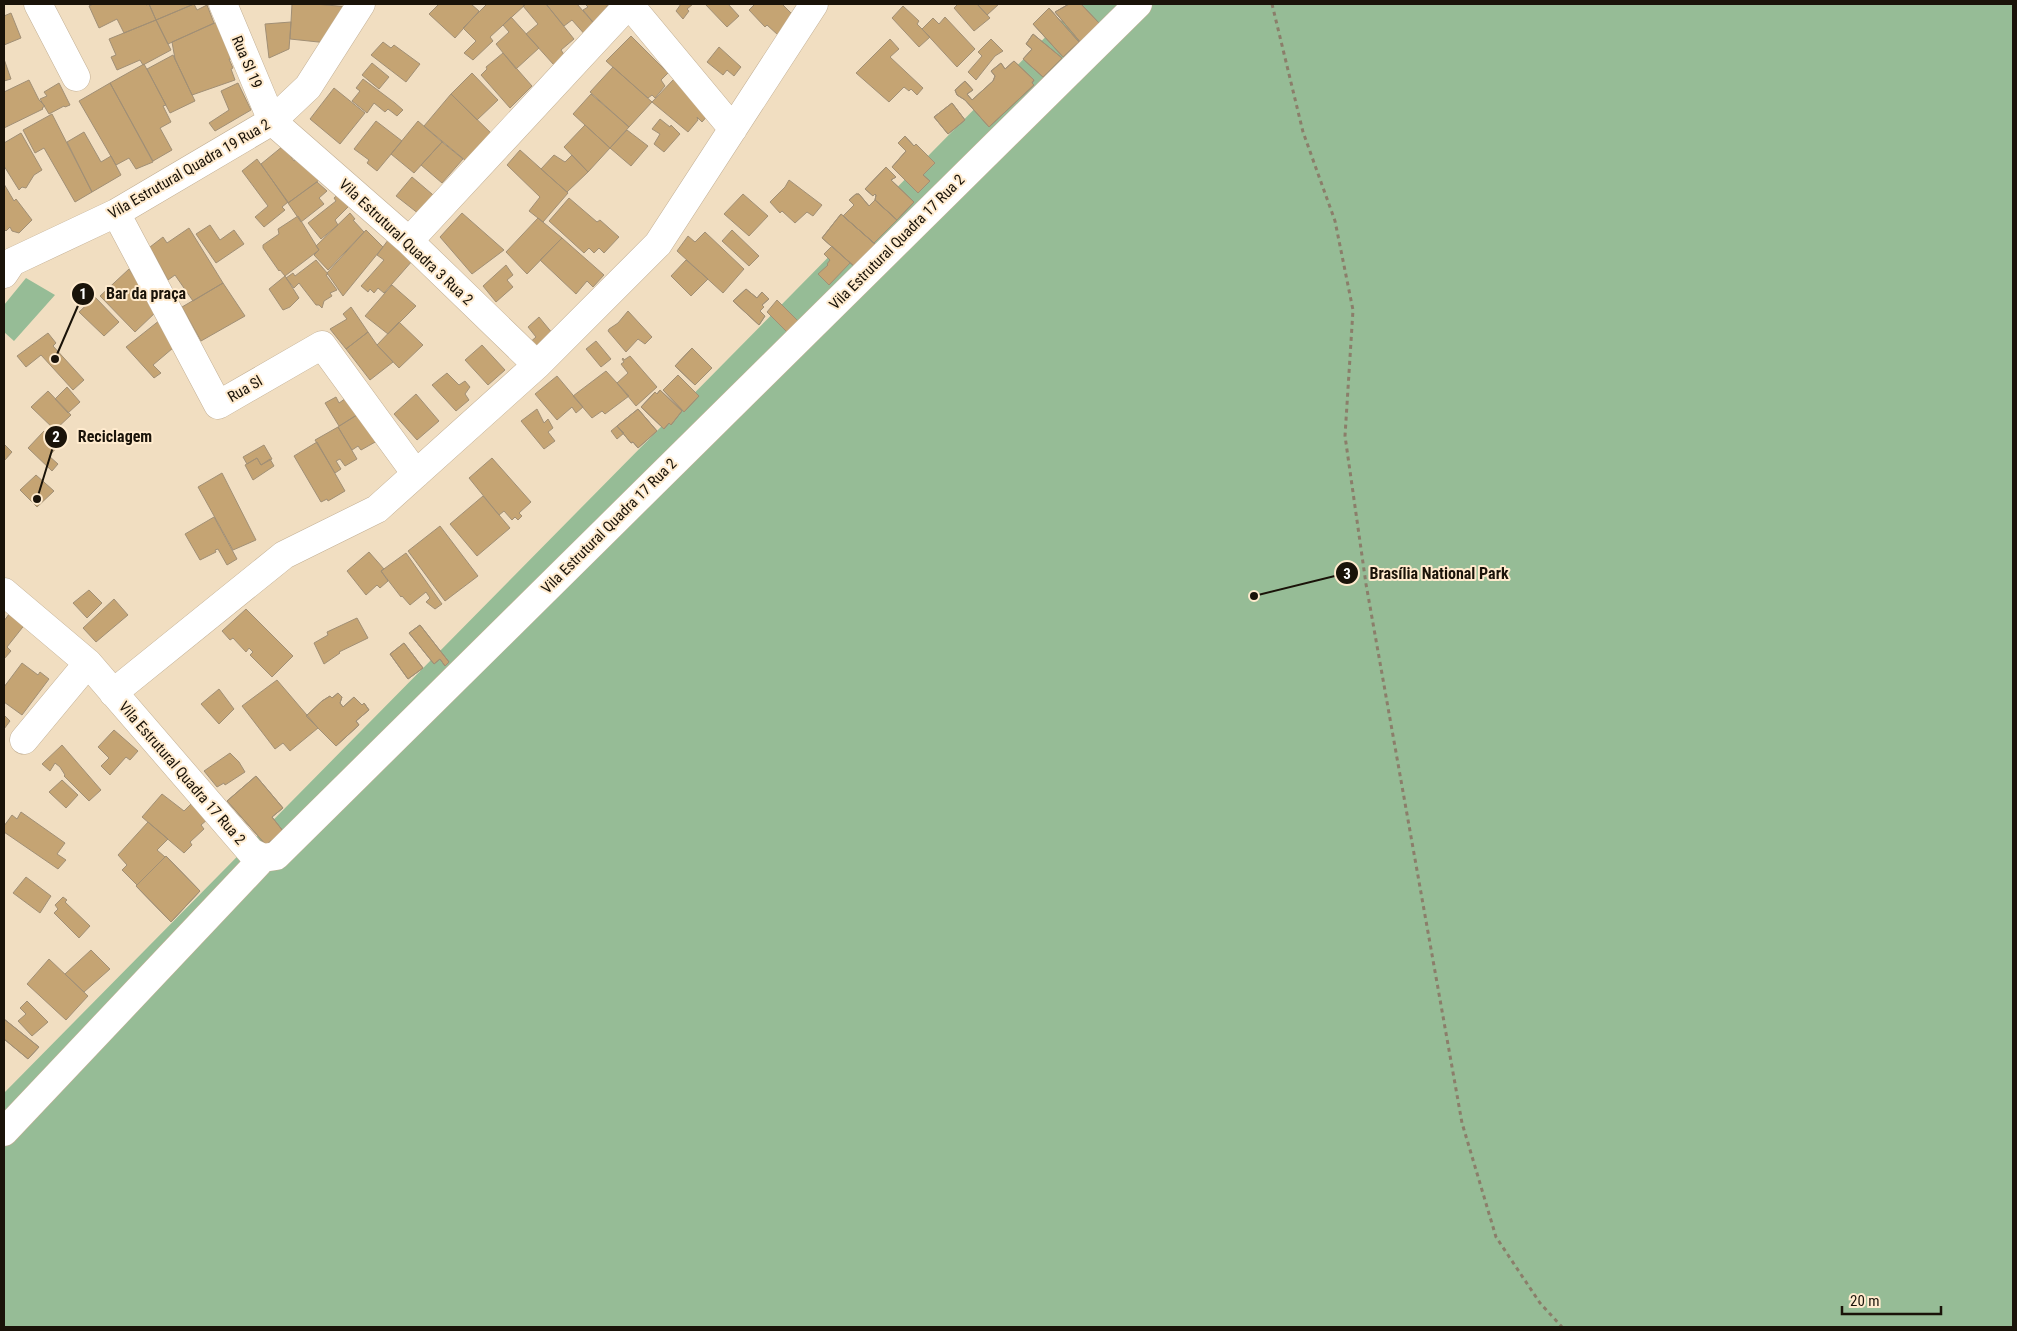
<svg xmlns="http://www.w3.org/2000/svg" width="2017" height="1331" viewBox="0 0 2017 1331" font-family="'Roboto Condensed',sans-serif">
  <rect width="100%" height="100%" fill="#f1dec1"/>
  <path fill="#96bc96" d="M1078 4H2013V1327H4V1093Z
    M26 278 55 295 14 341 4 332V305Z"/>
  <path fill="#c5a473" stroke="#a18f75" d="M93 4H145L146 5 149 4 156 20 124 33 117 19 99 28 89 6Z
    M149 4H194L156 20Z
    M194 4 197 10 207 5 214 23 168 44 156 20Z
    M292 4H315L349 7 328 43 290 39Z
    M439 4H471L479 11 455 38 429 14Z
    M487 4H526L490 37 493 41 473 60 464 53 476 41 463 28Z
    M526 4H546L574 39 561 50 565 56 554 65 526 34 538 24 523 6Z
    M546 4H577L597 27 587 37 572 20 564 26Z
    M585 4H610L606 7 612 14 597 27 583 10 588 7Z
    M681 4H693L687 9 689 11 683 19 676 11Z
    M705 4H728L739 16 727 27Z
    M755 4H782L796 18 778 35 767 25 765 27 749 10Z
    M958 4H977L990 18 974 31 954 8Z
    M977 4H999L987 15Z
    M1069 4H1081L1099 23 1081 43 1055 12Z
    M1069 4H1081L1099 23 1081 43 1055 12Z
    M903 6 919 21 917 24 930 37 919 47 892 18Z
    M1049 8 1079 42 1063 57 1033 24Z
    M1049 8 1079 42 1063 57 1033 24Z
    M11 13 21 38 4 45V16Z
    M511 17 539 48 516 69 496 44 509 32 503 25Z
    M945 17 975 49 957 67 922 29 933 18 939 24Z
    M156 20 171 50 143 65 140 60 117 70 111 57 116 55 109 39Z
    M217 22 231 59H229L233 68 231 69 235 80 192 95 175 59 172 42Z
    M291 22 289 49 269 58 265 24Z
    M1033 34 1062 58 1043 77 1023 59 1032 49 1026 44Z
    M1033 34 1062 58 1043 77 1023 59 1032 49 1026 44Z
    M631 36 668 73 661 80 665 86 655 98 652 95 648 98 606 61Z
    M890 39 899 49 890 57 923 88 917 95 911 89 909 91 904 87 889 102 856 73Z
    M991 39 1003 51 995 56 976 80 968 72 982 56 978 52Z
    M383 42 391 48 394 45 420 64 406 82 371 55Z
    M719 47 741 67 734 76 727 70 723 75 707 62Z
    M503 53 532 86 510 108 481 75 487 69 486 67Z
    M173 55 195 101 170 113 147 69Z
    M4 59 11 79 4 81Z
    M1014 61 1034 80 1032 83 1034 85 989 127 965 100 957 95 955 90 965 81 973 90 967 94 972 100 993 81 995 76 991 71 1001 63 1005 69Z
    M1014 61 1034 80 1032 83 1034 85 989 127 965 100 957 95 955 90 965 81 973 90 967 94 972 100 993 81 995 76 991 71 1001 63 1005 69Z
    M372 63 389 77 379 89 362 75Z
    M144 64 166 105 163 106 171 122 160 128 172 150 153 161 110 83Z
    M613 67 652 102 629 127 590 92Z
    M472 73 498 100 477 120 451 94Z
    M363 79 395 103 403 110 397 116 388 109 385 112 374 103 367 113 352 101 360 91 356 88Z
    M674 79 710 113 702 122 697 117 698 120 688 132 652 102Z
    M29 80 39 100 45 106 42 108 43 109 4 128V92Z
    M59 83 70 105 65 107 64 106 49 114 40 99 47 96 44 92Z
    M110 83 153 162 136 169 129 158 116 165 79 101Z
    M238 83 251 110 215 131 209 123 229 110 221 91Z
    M334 88 365 113 340 144 310 119Z
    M451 94 495 137 472 166 424 126Z
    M591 94 629 127 610 148 573 114Z
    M952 103 965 120 948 134 934 117Z
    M952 103 965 120 948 134 934 117Z
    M52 114 92 192 75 202 44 148 35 153 23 130Z
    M660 119 670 127 671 125 680 134 664 152 654 144 660 134 652 129Z
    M376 121 402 141 377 171 367 163 369 160 354 149Z
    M418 121 442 142 414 173 391 154Z
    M585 125 610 148 588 172 564 147Z
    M627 130 648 146 631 166 610 148Z
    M84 132 101 162 111 156 121 175 92 192 67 142Z
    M21 133 42 170 34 175 26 188 22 187 19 190 4 166V143Z
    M905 136 914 146 916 144 935 163 923 175 930 181 918 193 892 167 906 151 898 143Z
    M905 136 914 146 916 144 935 163 923 175 930 181 918 193 892 167 906 151 898 143Z
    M442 142 463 159 442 183 421 165Z
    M283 146 294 161 304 154 326 175 288 203 261 164Z
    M520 150 568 193 543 222 529 211 540 197 507 165Z
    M554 155 565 162 572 155 588 172 567 192 541 169Z
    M257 159 288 202 282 207 285 210 264 227 255 217 268 206 242 171Z
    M886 167 896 177 891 180 914 202 897 220 875 200 876 195 875 194 873 196 865 189Z
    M886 167 896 177 891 180 914 202 897 220 875 200 876 195 875 194 873 196 865 189Z
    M412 177 439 200 419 214 396 196Z
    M789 180 822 205 813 216 807 212 795 223 782 211 780 213 770 202 785 187Z
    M317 182 327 191 319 198 324 204 301 222 288 203Z
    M4 184 14 201 16 199 32 220 19 233 12 231 10 227 6 231 4 229Z
    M342 191 353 202 335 220 338 225 321 239 308 223 336 201 334 198Z
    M743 194 768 216 749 236 724 214Z
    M856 194H859L869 206 875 200 897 220 874 243 843 216 854 205 849 200Z
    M856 194H859L869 206 875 200 897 220 874 243 843 216 854 205 849 200Z
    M569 198 597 222 600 220 619 237 604 253 599 248 594 253 589 248 584 253 549 221Z
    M350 213 355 219 353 220 364 232 328 270 314 255 319 250 316 246Z
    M462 213 504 250 472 274 440 237Z
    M841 214 876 245 855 267 822 238Z
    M841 214 876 245 855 267 822 238Z
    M298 216 319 250 285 276 280 270 279 271 263 248V245L279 234 278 229Z
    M538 218 562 238 527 274 506 252Z
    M210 225 220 240 234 230 244 244 216 263 196 234Z
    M189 228 223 283 193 301 175 275 168 280 150 247 163 237 167 243Z
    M366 230 383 247 343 296 327 273Z
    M732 230 759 256 749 266 722 241Z
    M394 232 413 260 384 293 378 288 374 293 370 289 368 292 361 286 384 260 377 255Z
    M705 232 744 269 723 293 677 251 688 236 695 242Z
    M562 238 604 275 593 287 587 281 576 294 540 260Z
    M832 246 850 263 829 285 818 274 828 265 827 264 830 260 824 254Z
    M316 260 328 274 326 275 337 290 330 293 332 296 324 301 322 308 319 305H316L299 283 294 288 286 278 293 273 295 276Z
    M686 260 708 279 691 296 671 276Z
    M506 265 513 275 507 280 513 287 496 302 483 286Z
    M129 269 157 311 135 332 100 296Z
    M285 276 299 298 290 307 283 310 269 289Z
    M223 283 245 316 201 341 182 307Z
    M392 285 416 306 388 334 365 316Z
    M746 289 757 298 762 292 769 299 762 305 764 307 760 311 765 316 759 325 733 301Z
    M746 289 757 298 762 292 769 299 762 305 764 307 760 311 765 316 759 325 733 301Z
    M95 297 119 322 104 336 79 312Z
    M777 300 798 321 787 332 767 312Z
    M351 307 368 332 346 349 330 329 347 319 343 314Z
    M628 311 652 337 645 344 638 339 626 352 608 331 609 329 618 323Z
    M539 317 553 334 534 350 528 344 536 337 528 327Z
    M160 320 173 348 153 365 161 373 154 378 126 347Z
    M399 322 423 345 399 368 377 345Z
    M368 332 377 345 393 362 370 380 346 349Z
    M48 333 56 343 53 346 84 380 73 390 41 355 26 367 17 356Z
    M596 341 611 359 601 367 586 349Z
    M482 345 505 370 488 385 465 360Z
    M692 348 712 368 695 385 675 366Z
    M692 348 712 368 695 385 675 366Z
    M630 356 657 387 636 406 617 383 628 373 621 364 624 362 622 359 623 358 624 360Z
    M606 371 629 396 605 414 602 411 592 418 573 396Z
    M447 373 459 385 465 381 470 387 465 394 469 400 456 411 432 385Z
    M678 375 699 396 684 412 663 390Z
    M678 375 699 396 684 412 663 390Z
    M557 376 583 407 576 413 572 407 557 420 535 394Z
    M67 387 80 402 68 413 55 399Z
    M660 390 682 411 671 425 669 423 664 429 641 407 655 392 657 394Z
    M660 390 682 411 671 425 669 423 664 429 641 407 655 392 657 394Z
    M48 391 71 415 55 430 31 407Z
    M416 394 439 421 417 440 394 414Z
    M349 396 360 413 339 426 325 403 336 397 339 403Z
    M537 409 544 423 548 419 553 428 548 432 555 441 544 449 521 421Z
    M638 409 657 431 638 448 633 442 631 443 617 426Z
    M638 409 657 431 638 448 633 442 631 443 617 426Z
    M360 413 377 441 361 450 358 446 352 450 338 427Z
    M617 426 624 433 617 439 611 431Z
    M338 427 357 459 345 466 340 459 336 461 341 469 335 473 315 440Z
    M44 431 59 445 49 456 58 464 52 471 28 448Z
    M317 442 345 491 328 501 327 499 321 502 294 456Z
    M4 444 12 452 4 461Z
    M264 445 272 459 261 465 257 458 247 464 243 457Z
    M257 458 261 465 270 459 274 466 253 480 245 465Z
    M492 458 531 502 519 513 522 516 518 520 515 517 512 520 504 511 499 515 469 478Z
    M222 473 256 540 233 550 198 487Z
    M36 475 54 491 37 507 20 490Z
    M483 496 510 528 477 556 450 524Z
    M214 517 237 559 227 565 218 549 215 550 216 552 200 560 185 534Z
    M440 526 478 576 445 601 408 551Z
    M369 552 384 569 381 571 388 581 380 588 377 585 366 595 347 571Z
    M406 553 442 604 435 609 426 602 430 598 426 592 410 605 402 596 401 597 381 571Z
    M89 590 102 603 87 618 73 603Z
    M114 599 128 615 96 642 83 628Z
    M246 609 293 656 272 677 250 655 253 652 249 648 246 652 233 638 230 640 222 631Z
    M9 614 26 623 7 647 11 651 4 659V621Z
    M357 618 368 638 339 652 340 653 324 664 314 643 328 635 327 632Z
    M420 625 449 662 445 666 440 659 434 664 409 633Z
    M420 625 449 662 445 666 440 659 434 664 409 633Z
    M404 643 423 668 408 679 390 654Z
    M404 643 423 668 408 679 390 654Z
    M22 663 38 675 40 672 49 679 22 715 4 702V687Z
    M277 680 318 728 290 751 283 743 275 749 242 706Z
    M219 689 234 709 219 724 201 704Z
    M338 693 342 697 340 703 343 707 354 697 362 705 364 703 369 710 356 721 359 725 336 746 306 716 322 701 330 696 332 698Z
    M338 693 342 697 340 703 343 707 354 697 362 705 364 703 369 710 356 721 359 725 336 746 306 716 322 701 330 696 332 698Z
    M4 715 10 721 4 729Z
    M114 730 138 751 130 760 126 757 110 775 101 766 109 758 98 747Z
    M62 745 101 790 89 801 64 776 65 775 60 767 55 763 50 771 42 764Z
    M230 753 239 762 245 772 225 785 224 783 217 787 204 771Z
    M256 776 283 808 272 817 283 831 266 845 227 801Z
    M256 776 283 808 272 817 283 831 266 845 227 801Z
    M62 780 78 795 66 808 49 792Z
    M162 794 184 811 191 804 208 819 201 825 204 829 190 842 192 845 184 853 142 817Z
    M21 812 65 843 57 854 66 860 58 869 4 832V826L12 815 17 819Z
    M148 822 168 839 157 850 165 857 137 885 122 870 127 865 118 855Z
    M166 856 200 891 171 922 136 886Z
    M166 856 200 891 171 922 136 886Z
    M26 877 51 896 40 913 13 893Z
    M63 897 67 900 65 902 90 926 79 938 54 913 58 909 55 905Z
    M91 950 110 969 84 992 65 974Z
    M49 959 88 996 66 1020 27 984Z
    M27 1001 48 1022 32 1036 18 1021 26 1014 20 1008Z
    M4 1019 39 1047 28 1059 4 1039Z
    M4 1019 39 1047 28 1059 4 1039Z"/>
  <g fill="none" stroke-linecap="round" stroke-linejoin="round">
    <defs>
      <path id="street" d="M38 4 76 77
        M223 4 272 121 409 241 537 365
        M116 213 218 405 322 345 416 474
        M409 241 629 4 733 129
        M4 274 12 262 116 213 272 121 308 87 361 4
        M4 592 88 663 24 740
        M88 663 251 852 263 858 276 856 1138 4
        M113 693 284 555 377 509 537 365 658 244 814 4
        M4 1132 263 858"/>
    </defs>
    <use href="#street" stroke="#c2af94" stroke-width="29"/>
    <path stroke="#8b7e6a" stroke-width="3" stroke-dasharray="4 4" stroke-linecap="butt" d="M1272 4 1303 132 1335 221 1353 310 1345 436 1366 584 1462 1123 1496 1237 1540 1303 1562 1327"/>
    <use href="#street" stroke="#fff" stroke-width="28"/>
  </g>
  <g text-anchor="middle" stroke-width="4" stroke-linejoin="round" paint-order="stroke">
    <g font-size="15" fill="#1a1309" stroke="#ffebce">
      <text transform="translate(247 62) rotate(67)" y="5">Rua Sl 19</text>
      <text transform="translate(189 169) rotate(-30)" y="5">Vila Estrutural Quadra 19 Rua 2</text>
      <text transform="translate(406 242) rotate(43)" y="5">Vila Estrutural Quadra 3 Rua 2</text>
      <text transform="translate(897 242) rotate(-45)" y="5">Vila Estrutural Quadra 17 Rua 2</text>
      <text transform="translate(245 389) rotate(-30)" y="5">Rua Sl</text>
      <text transform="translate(609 526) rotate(-45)" y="5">Vila Estrutural Quadra 17 Rua 2</text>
      <text transform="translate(182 773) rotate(49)" y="5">Vila Estrutural Quadra 17 Rua 2</text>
    </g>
  </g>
  <path fill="none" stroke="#1a1309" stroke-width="2" d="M55 359L83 294M37 499L56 437M1254 596L1347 573"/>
  <g fill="#1a1309" stroke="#ffebce" stroke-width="2">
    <circle cx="55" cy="359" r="5"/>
    <circle cx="37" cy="499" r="5"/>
    <circle cx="1254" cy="596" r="5"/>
    <circle cx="83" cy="294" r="12"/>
    <circle cx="56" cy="437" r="12"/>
    <circle cx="1347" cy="573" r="12"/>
  </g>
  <g font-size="15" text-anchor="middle" font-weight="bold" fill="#fff">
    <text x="83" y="299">1</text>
    <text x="56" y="442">2</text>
    <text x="1347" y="579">3</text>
  </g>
  <g font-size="16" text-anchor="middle" font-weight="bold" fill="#1a1309" stroke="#ffebce" stroke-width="4" stroke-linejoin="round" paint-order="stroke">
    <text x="146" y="299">Bar da praça</text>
    <text x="115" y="442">Reciclagem</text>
    <text x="1439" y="579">Brasília National Park</text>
  </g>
  <rect width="2017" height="1331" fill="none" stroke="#1a1309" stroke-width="10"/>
  <path d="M1842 1306v8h99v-8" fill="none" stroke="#1a1309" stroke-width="2.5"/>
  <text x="1850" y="1306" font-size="15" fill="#1a1309" stroke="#ffebce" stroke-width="4" paint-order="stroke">20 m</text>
</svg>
